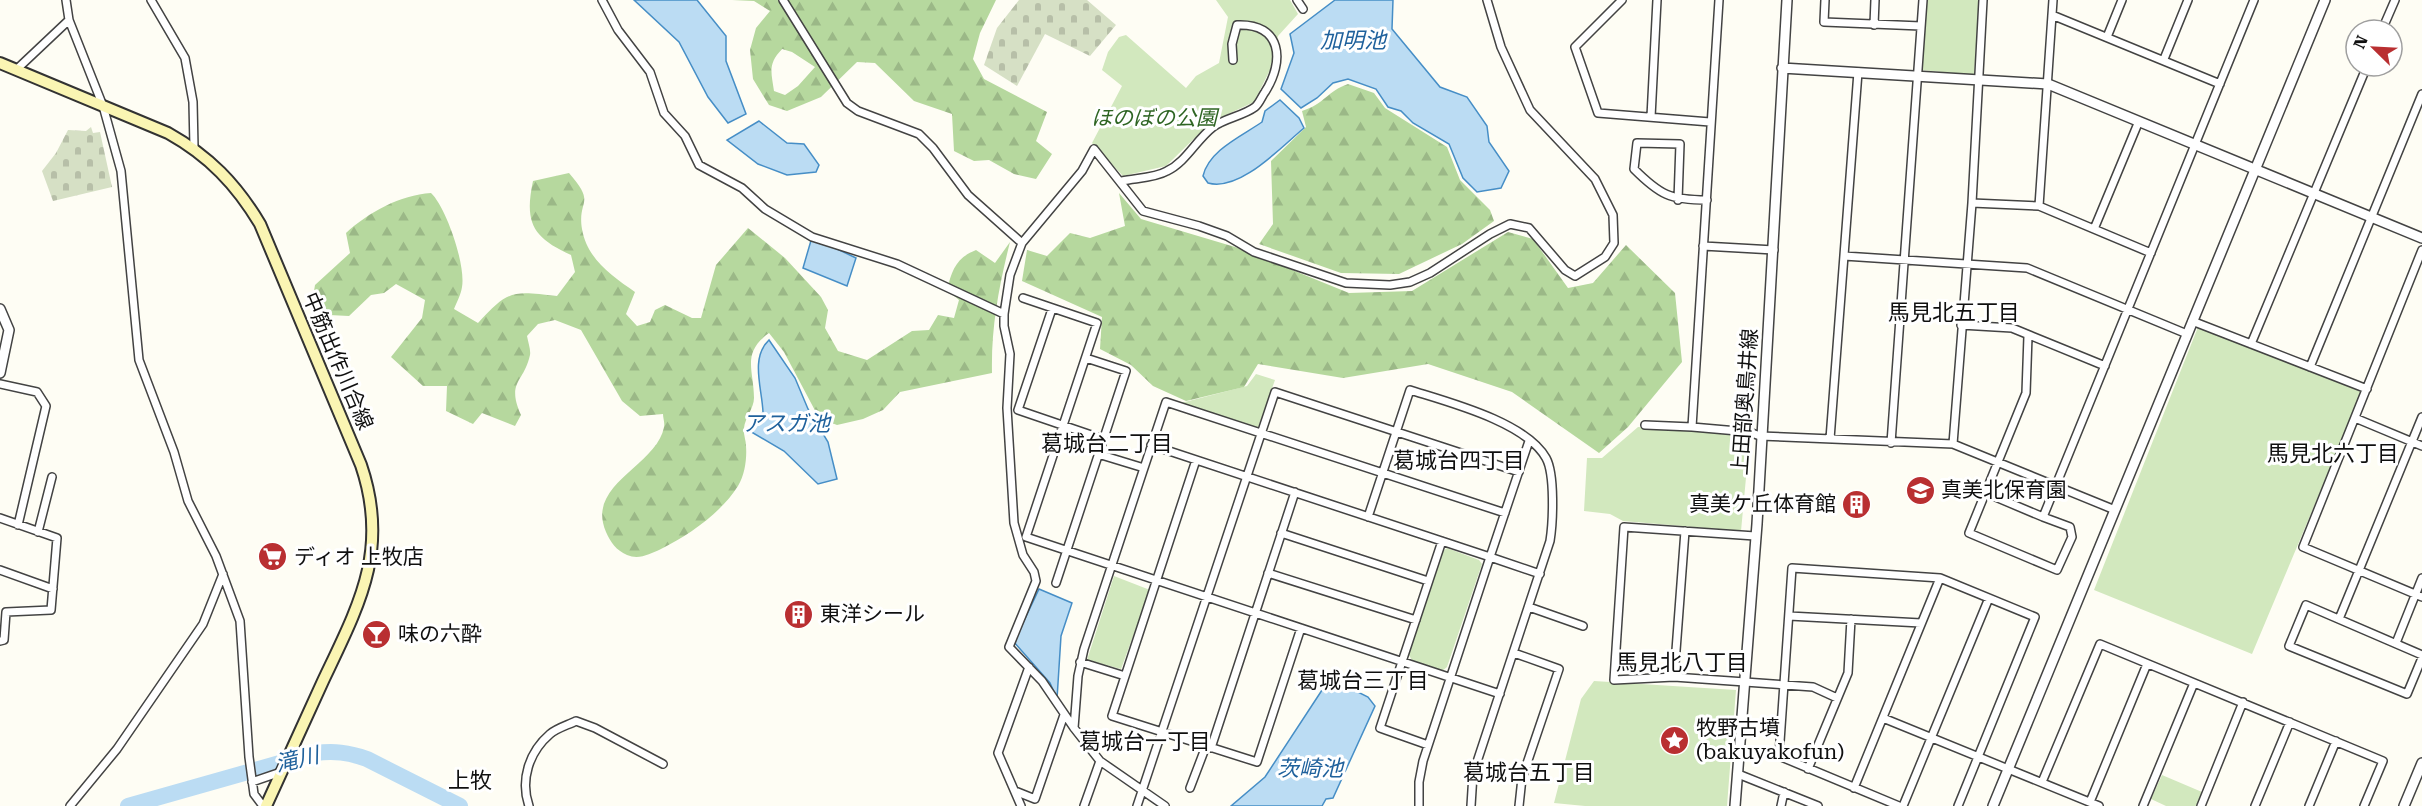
<svg xmlns="http://www.w3.org/2000/svg" width="2422" height="806" viewBox="0 0 2422 806" font-family="'Roboto Serif','Noto Sans JP',serif">
  <defs>
    <pattern id="forest-firs" width="22" height="20" patternUnits="userSpaceOnUse" patternTransform="scale(1.5)"><rect width="22" height="20" fill="#b6d89e"/><path d="M5 1l3.5 6h-7zM16 11l3.5 6h-7z" fill="#9bb887"/></pattern>
    <pattern id="cemetery-stones" width="16" height="16" patternUnits="userSpaceOnUse" patternTransform="scale(1.5)"><rect width="16" height="16" fill="#d6e0c5"/><path d="M2 7V4a2 2 0 0 1 4 0v3zM10 15v-3a2 2 0 0 1 4 0v3z" fill="#b7bfa8"/></pattern>
  </defs>
  <rect width="100%" height="100%" fill="#fefdf4"/>
  <path fill="#d2e8be" d="M1216 0H1290L1298 14 1278 36 1270 70 1254 102 1211 122 1166 166 1123 176 1092 143 1122 86 1102 70 1108 52 1119 37 1126 35 1186 88 1196 76 1219 63 1228 17Z
    M1925 0H1979L1974 75 1921 70Z
    M2198 327 2362 392 2252 654 2094 590Z
    M1256 374 1275 380 1258 428 1181 403 1247 386Z
    M1638 427 1750 435 1741 531 1623 521 1610 514 1584 511 1587 458H1602Z
    M1447 548 1479 560 1482 564 1447 667 1442 671 1412 660 1408 654 1443 551Z
    M1114 576 1150 590 1121 669 1087 660Z
    M1594 681 1736 690 1727 806H1585L1554 803 1581 699Z
    M2162 775 2202 792 2196 806H2166L2151 799Z"/>
  <path fill="url(#forest-firs)" fill-rule="evenodd" d="M732 0H996L980 33 973 59 984 79 1047 112 1036 141 1052 154 1036 179 1014 174 989 160 974 161 954 151 952 114 914 101 875 63 857 62 821 97 787 111 769 105 753 79 750 50 756 28 770 11 754 1ZM782 49 792 52 815 67 798 86 785 95 774 91C771 71 768 64 782 49Z
    M1348 84 1374 93 1385 108 1447 147 1460 180 1490 210 1494 221 1462 244 1399 274 1341 273 1259 244 1273 224 1271 161 1306 127 1302 111C1325 104 1327 91 1348 84Z
    M569 173C597 205 577 199 582 229 587 259 612 276 635 292L626 314 637 326 650 322 655 310 665 305 692 318H701L716 265 748 228 785 258 821 297 828 310 825 328 838 351 867 360 912 331 929 330 938 315 954 318 959 300 947 290C952 270 956 258 976 250L995 263 1010 242C999 286 991 327 992 373L900 392 883 410 863 419 837 425 819 418 784 352 769 333C741 353 754 370 754 398 754 408 745 418 744 428 743 434 746 440 746 446 747 458 745 475 738 486 721 513 689 535 661 549 650 554 639 560 627 555 616 550 611 543 606 532 585 484 657 466 664 427 665 423 663 418 663 414L640 416 622 401 581 330 555 320 538 324 527 336C528 342 531 350 530 355 524 383 506 381 521 415L515 426 482 413 473 424 446 411 447 386H423L391 357 422 318 425 300 396 284 384 293 371 295 349 316 329 315 312 303 315 285 350 253 346 233C369 212 400 195 431 193 446 207 466 265 462 287 461 294 457 302 454 309L478 323C509 289 513 291 557 296L575 272 571 255C533 238 524 223 533 181Z
    M1119 193 1141 219 1235 247 1349 293 1412 291 1508 232 1533 239 1568 288 1593 283 1626 245 1675 293 1682 362 1628 427 1599 453 1512 392 1428 364 1343 378 1258 364 1244 387 1186 401 1153 386 1131 365 1100 349 1102 317 1022 281 1027 250 1047 256 1070 233 1090 238 1125 226Z"/>
  <path fill="url(#cemetery-stones)" d="M1019 0H1087L1116 25 1090 56 1045 34 1017 86 984 65 997 28Z
    M91 127 93 133 100 132 112 187 53 201 42 171 56 153 68 130 86 131Z"/>
  <path fill="#bbdcf3" stroke="#468ec6" stroke-width="1.5" d="M634 0H697L726 36V61L746 114 728 123 708 97 679 42Z
    M1335 0H1393L1392 29 1440 87 1467 97 1487 126 1489 142 1509 171 1501 188 1477 192 1463 178 1449 144 1413 123 1401 111 1388 107 1376 89 1348 79 1333 83 1317 98 1301 108 1281 89 1294 53 1290 34Z
    M1280 100 1299 118 1304 128C1281 147 1240 192 1208 183L1203 176C1209 150 1242 136 1262 122L1265 111Z
    M759 121 787 143 804 144 819 165 816 172 787 175 758 164 727 140Z
    M812 237 856 258 847 286 803 268Z
    M769 340 795 378 808 409 828 442 837 479 818 484 784 451 748 430 763 412C762 388 750 358 769 340Z
    M1039 589 1072 603 1061 636 1057 699 1050 683 1014 642Z
    M1336 681 1368 697 1375 706 1333 798 1326 799 1322 806H1231L1265 777 1326 684Z"/>
  <g fill="none" stroke-linecap="round" stroke-linejoin="round">
    <path stroke="#bbdcf3" stroke-width="16" d="M128 806 315 753C334 751 348 752 367 759L460 806"/>
    <defs>
      <path id="minor" d="M66 0 69 20 103 106 121 171 139 360 174 452 188 501 216 556 240 621 249 757 254 794 263 806
        M151 0 185 58 193 102 194 147
        M602 0 618 30 650 72 664 113 685 136 699 165 742 188 765 209 812 237 897 264 1004 314
        M783 0 847 103 858 111 919 134 933 148 968 195 1022 243
        M1297 0 1303 9
        M1622 0 1575 47 1598 113 1710 122
        M1719 0 1692 427 1749 432 1760 436 1953 444 2115 510
        M1825 0 1824 22 1921 26
        M2052 15 2220 84
        M1874 25 1875 0
        M2382 30 2395 0
        M2107 37 2122 0
        M2164 59 2188 0
        M16 70 69 20
        M1651 117 1657 0
        M1122 181C1136 178 1155 178 1167 171 1186 162 1196 140 1213 127 1225 118 1243 116 1255 107 1259 104 1262 96 1265 92 1285 61 1282 23 1237 25L1232 44 1233 60
        M1678 200 1680 144 1637 143 1634 169C1660 195 1670 200 1707 200
        M1972 203 2039 206 2151 253
        M2039 206 2053 0
        M2094 229 2139 121
        M1703 246 1774 250
        M2422 250 2303 547 2422 597
        M1844 256 2027 268 2187 334
        M1023 298 1097 323 1026 537 1500 694
        M1052 309 1018 410 1103 439
        M2192 321 2367 389
        M1961 325 2012 328 2105 366
        M2028 336 2026 393 1969 533 2057 570 2072 537 2070 527 2043 517 2254 0
        M2251 344 2367 66
        M2310 367 2422 94
        M0 384 37 392 46 406 18 525
        M2355 418 2422 446
        M1645 425 1692 427
        M1830 439 1858 72
        M1891 443 1923 0
        M1953 444 1972 203 1983 0
        M1151 445 1490 557 1529 441
        M1098 454 1144 468 1166 402 1505 513
        M1196 460 1112 716 1257 762 1301 628
        M1986 493 2043 517
        M1368 517 1410 390C1448 402 1526 422 1546 458 1555 474 1553 522 1550 541L1473 774 1471 806
        M0 518 57 538 51 610 6 612 4 640 0 641
        M38 532 52 477
        M1281 533 1428 581
        M1755 536 1624 527 1614 680 1674 677 1745 682 1813 687 1837 698
        M0 570 53 589
        M1268 573 1416 620
        M1056 583 1126 371 1086 358
        M1529 607 1583 626
        M1789 616 1921 623
        M2339 619 2422 417
        M2396 643 2422 578
        M1514 653 1559 669 1522 778 1519 806
        M2422 655 2306 605 2289 646 2407 694 2422 658
        M1080 662 1125 676
        M1674 677 1685 531
        M1883 718 2099 806
        M1074 728 1078 676 1084 649 1144 468
        M1428 745 1380 728 1442 541
        M1211 748 1295 492
        M1808 769 1848 673 1851 619
        M1738 774 1818 806
        M252 782 281 772
        M2042 782 2100 644 2383 761 2364 806
        M1190 788 1206 746
        M1854 788 1940 578
        M1015 791 1035 799 1064 715
        M2090 802 2147 664
        M70 806 117 749 203 624 223 574
        M529 806C520 780 529 752 550 734 557 728 568 725 576 721L595 728 663 764
        M1021 806 998 753 1029 667
        M1084 806 1100 761
        M1137 806 1275 392 1519 472
        M1165 806 1100 761 1074 728 1042 681 1009 647 1036 581 1034 572 1023 555 1014 523 1007 408 1010 354 1004 326V314L1010 275 1022 243 1082 171 1094 149 1143 211 1199 226 1227 236 1254 252 1346 283 1390 285 1410 282 1430 273 1490 234 1510 224 1529 228 1565 270 1575 276 1605 257 1614 243 1613 215 1595 179 1530 110 1501 47 1487 0
        M1419 806V782L1423 761 1490 557 1540 574
        M1781 806 1784 792
        M1899 806 1779 756 1792 568 1940 578 2035 617 1958 806
        M1903 806 1989 598
        M2143 806 2194 683
        M2201 806 2243 702
        M2255 806 2290 722
        M2309 806 2336 741"/>
      <path id="tertiary" d="M1782 68 2048 84 2422 238
        M0 309 9 330 0 373
        M1735 806 1757 524 1787 0
        M1993 806 2325 0
        M2404 806 2422 763"/>
      <path id="secondary" d="M0 63 168 133C209 156 236 184 260 224L361 465C390 550 359 605 323 681 304 723 285 764 266 806"/>
    </defs>
    <use href="#minor" stroke="#434343" stroke-width="10"/>
    <use href="#tertiary" stroke="#434343" stroke-width="12"/>
    <use href="#secondary" stroke="#323232" stroke-width="14"/>
    <use href="#minor" stroke="#fff" stroke-width="7"/>
    <use href="#tertiary" stroke="#fff" stroke-width="9"/>
    <use href="#secondary" stroke="#faf5b3" stroke-width="10"/>
  </g>
  <defs>
    <symbol id="school-disc" viewBox="-11 -11 22 22"><circle r="9.5" fill="#b92f31" stroke="#fff"/><path d="M0-5L7-2L0 1L-7-2ZM-4 1L0 2.5L4 1V4Q0 6-4 4Z" fill="#fff"/></symbol>
    <symbol id="building-disc" viewBox="-11 -11 22 22"><circle r="9.5" fill="#b92f31" stroke="#fff"/><path d="M-4-6H4V6H1V3H-1V6H-4ZM-2.5-4.3h1.7v1.8h-1.7ZM.8-4.3h1.7v1.8H.8ZM-2.5-1h1.7V.8h-1.7ZM.8-1h1.7V.8H.8Z" fill="#fff"/></symbol>
    <symbol id="supermarket-disc" viewBox="-11 -11 22 22"><circle r="9.5" fill="#b92f31" stroke="#fff"/><path d="M-6-5.5h2.5l.6 2H6L4.5 2H-2.5L-4.4-4H-6ZM-1.5 3.2a1.3 1.3 0 1 0 .1 0ZM3 3.2a1.3 1.3 0 1 0 .1 0Z" fill="#fff"/></symbol>
    <symbol id="bar-disc" viewBox="-11 -11 22 22"><circle r="9.5" fill="#b92f31" stroke="#fff"/><path d="M-6-5H6L.8 .8V4.5H3.5V6h-7V4.5H-.8V.8Z" fill="#fff"/></symbol>
    <symbol id="sight-disc" viewBox="-11 -11 22 22"><circle r="9.5" fill="#b92f31" stroke="#fff"/><path d="M0-6L1.8-2.2L6-1.7L2.9 1.2L3.7 5.4L0 3.3L-3.7 5.4L-2.9 1.2L-6-1.7L-1.8-2.2Z" fill="#fff"/></symbol>
  </defs>
  <g fill-rule="evenodd">
    <use href="#school-disc" x="1904" y="474" width="33" height="33"/>
    <use href="#building-disc" x="1840" y="488" width="33" height="33"/>
    <use href="#supermarket-disc" x="256" y="540" width="33" height="33"/>
    <use href="#building-disc" x="782" y="598" width="33" height="33"/>
    <use href="#bar-disc" x="360" y="618" width="33" height="33"/>
    <use href="#sight-disc" x="1658" y="724" width="33" height="33"/>
  </g>
  <g text-anchor="middle" stroke-width="6" stroke-linejoin="round" paint-order="stroke">
    <g font-size="21" font-style="italic" fill="#2e6523" stroke="#fff">
      <text x="1154" y="125">ほのぼの公園</text>
    </g>
    <g font-size="21" fill="#101010" stroke="#fff">
      <text transform="translate(338 361) rotate(67)" y="7">中筋出作川合線</text>
      <text transform="translate(1745 402) rotate(-86)" y="7">上田部奥鳥井線</text>
    </g>
    <g font-size="21" fill="#101010" stroke="#fff" text-anchor="start">
      <text x="1941" y="497">真美北保育園</text>
      <text x="1836" y="511" text-anchor="end">真美ケ丘体育館</text>
      <text x="294" y="564">ディオ 上牧店</text>
      <text x="820" y="621">東洋シール</text>
      <text x="398" y="641">味の六酔</text>
      <text x="1696" y="735">牧野古墳<tspan x="1696" dy="24">(bakuyakofun)</tspan></text>
    </g>
    <g font-size="22" font-style="italic" fill="#1f619c" stroke="#fff">
      <text x="1353" y="48">加明池</text>
      <text x="786" y="431">アスガ池</text>
      <text transform="translate(297 759) rotate(-13)" y="8">滝川</text>
      <text x="1310" y="776">茨崎池</text>
    </g>
    <g font-size="22" fill="#101010" stroke="#fff">
      <text x="1954" y="320">馬見北五丁目</text>
      <text x="1107" y="451">葛城台二丁目</text>
      <text x="2333" y="461">馬見北六丁目</text>
      <text x="1459" y="468">葛城台四丁目</text>
      <text x="1682" y="670">馬見北八丁目</text>
      <text x="1363" y="688">葛城台三丁目</text>
      <text x="1145" y="749">葛城台一丁目</text>
      <text x="1529" y="780">葛城台五丁目</text>
      <text x="470" y="788">上牧</text>
    </g>
  </g>
  <g transform="translate(2374 48) rotate(294)"><circle r="28" fill="#ffffff" stroke="#9f9f9f" stroke-width="1.5"/>
  <path d="M0-4.5L10 22L0 15L-10 22Z" fill="#b92f31"/>
  <text y="-9" font-size="16" font-weight="bold" text-anchor="middle" fill="#101010">N</text>
  </g>
</svg>
